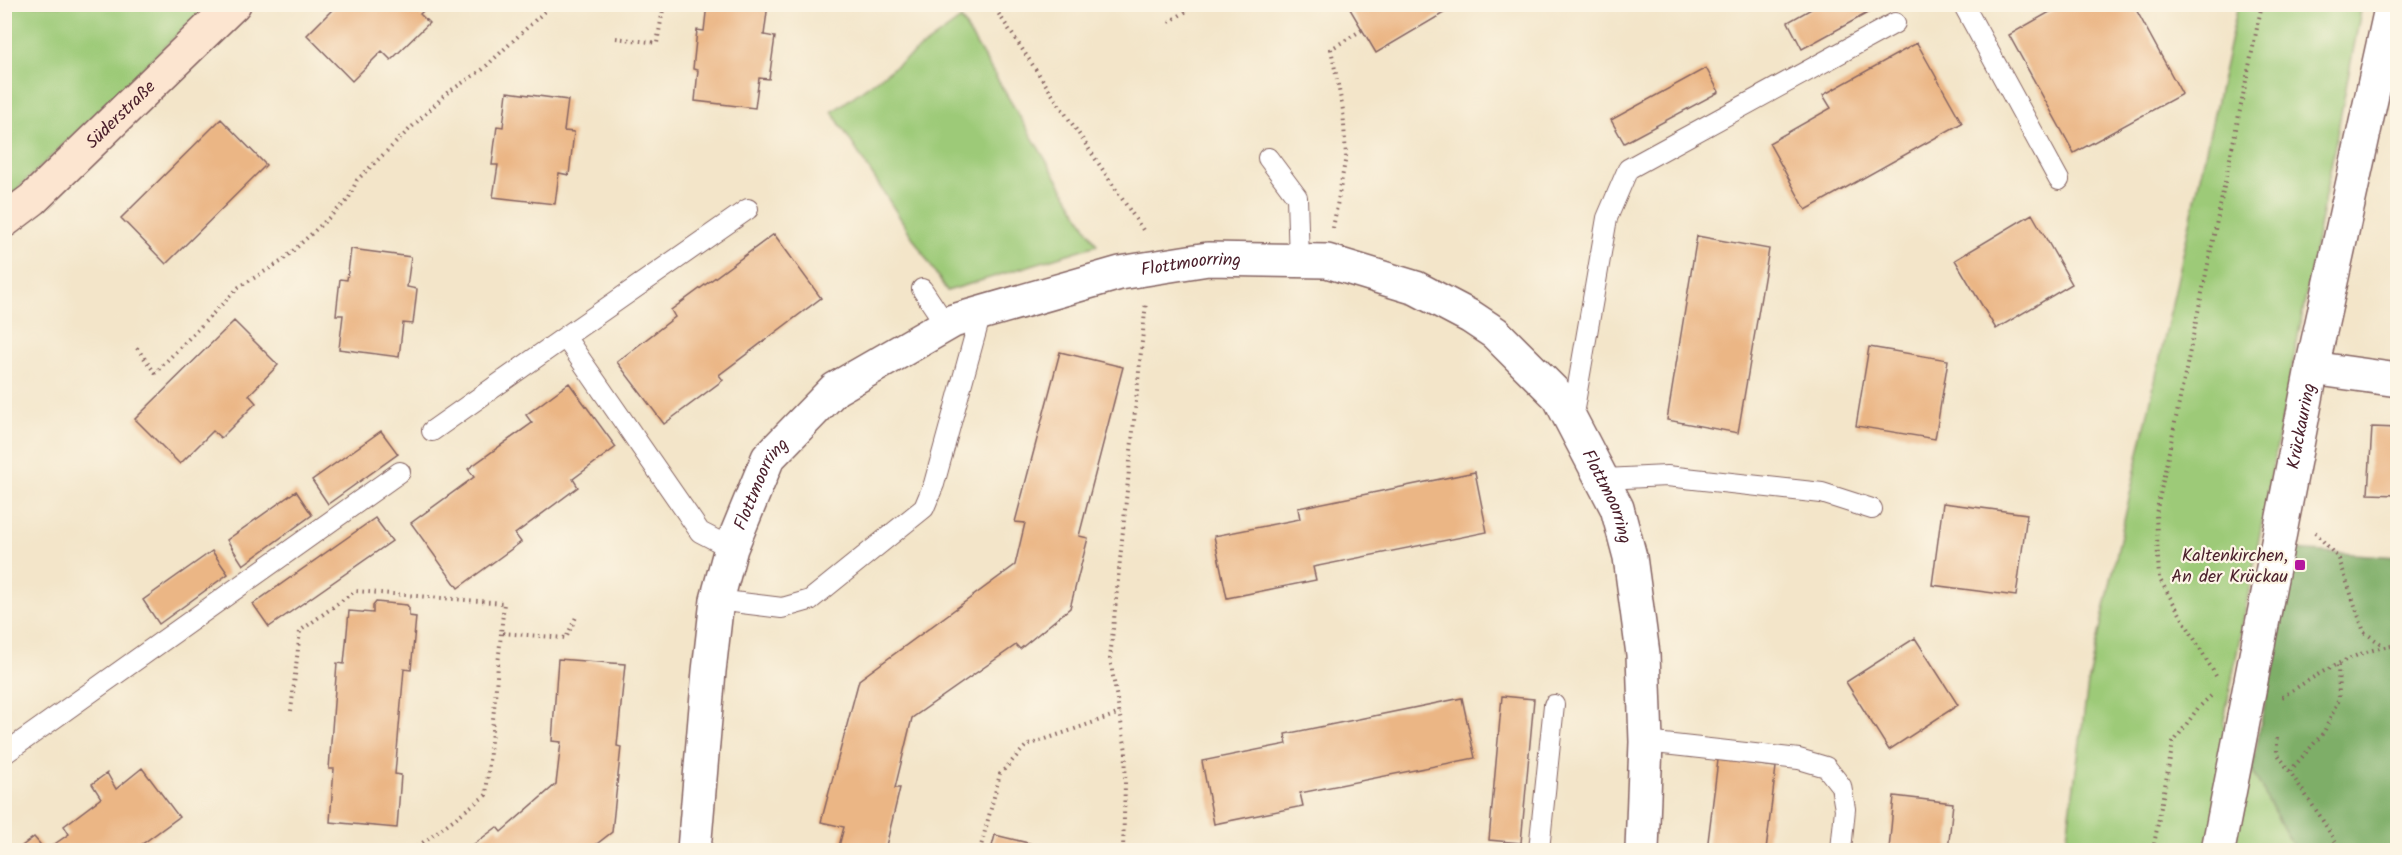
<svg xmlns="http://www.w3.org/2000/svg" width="2402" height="855" viewBox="0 0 2402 855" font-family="Kalam,sans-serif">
  <rect width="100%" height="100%" fill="#fcf5e5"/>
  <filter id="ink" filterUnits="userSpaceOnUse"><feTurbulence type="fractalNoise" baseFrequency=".0167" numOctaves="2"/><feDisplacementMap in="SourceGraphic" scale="12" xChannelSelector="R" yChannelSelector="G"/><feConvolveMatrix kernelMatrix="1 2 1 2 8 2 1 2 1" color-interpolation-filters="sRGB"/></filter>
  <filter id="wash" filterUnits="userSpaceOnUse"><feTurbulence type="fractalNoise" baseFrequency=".008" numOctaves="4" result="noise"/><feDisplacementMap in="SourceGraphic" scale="24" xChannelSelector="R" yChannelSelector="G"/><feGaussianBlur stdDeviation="1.35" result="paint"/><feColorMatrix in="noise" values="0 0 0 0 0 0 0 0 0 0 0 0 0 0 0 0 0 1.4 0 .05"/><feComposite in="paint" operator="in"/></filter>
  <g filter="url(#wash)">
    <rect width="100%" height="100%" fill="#f3e5c9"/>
    <path fill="#9dca78" stroke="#747452" stroke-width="1.5" d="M5 5H208L5 201Z
      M2238 5H2362L2223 725 2252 770 2295 850H2065L2088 684Z
      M961 19 1097 245 947 291 832 112Z"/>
    <path fill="#7eae68" stroke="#64664a" stroke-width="1.5" d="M2294 550 2397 557V850H2295L2252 770Z"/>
    <g id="blocks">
      <path fill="#ebb685" d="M338 4H430L420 14 429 23 391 60 382 51 352 81 307 35Z
        M707 4H768L764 35 775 37 769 79 759 78 755 108 695 101 698 70 693 69 697 30 704 31Z
        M1347 4H1459L1376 53Z
        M1820 4H1884L1802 49 1788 22Z
        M2064 4H2133L2182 94 2074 153 2009 35Z
        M1917 43 1962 123 1806 210 1769 143 1831 108 1823 95Z
        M1706 68 1719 92 1624 143 1611 120Z
        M507 92 568 100 564 131 574 132 569 175 559 173 555 204 493 197 498 165H492L497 126 503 127Z
        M221 119 266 165 166 264 121 218Z
        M2032 214 2072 284 1996 329 1955 260Z
        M774 234 821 298 719 375 723 380 664 424 617 362 675 317 671 310Z
        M1697 236 1769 249 1738 433 1667 420Z
        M351 249 411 257 407 287 417 289 413 324 403 323 399 357 339 349 343 315H336L340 279 347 280Z
        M234 321 278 365 249 395 256 403 221 438 213 431 180 464 135 419Z
        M1869 347 1948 360 1935 439 1856 426Z
        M1060 352 1123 367 1079 536 1088 538 1070 608 1020 649 1016 645 912 718 895 788H900L885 850H838L844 827 821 822 859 680 1015 565 1025 523 1015 522Z
        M569 383 616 447 573 479 578 487 515 534 521 542 458 588 411 523 474 477 468 469 532 423 526 415Z
        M2372 427 2398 428V495L2368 494Z
        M381 431 398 454 328 504 312 480Z
        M1475 472 1487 532 1313 567 1316 580 1227 598 1214 536 1300 519 1298 508Z
        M296 491 312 515 243 565 227 540Z
        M1943 503 2027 514 2016 596 1932 585Z
        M375 518 392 541 269 627 253 604Z
        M212 551 228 574 159 624 143 600Z
        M376 602 407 605 409 608V616L416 617 411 670 404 669 395 774 401 775 397 828 330 822 334 769H329L337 663 344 664 349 611 373 613V606Z
        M1915 638 1958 705 1889 750 1846 682Z
        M558 659 625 664 617 746 621 747 612 832 589 850H466L497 827 501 832 556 784 561 742 552 741Z
        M1502 696 1534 699 1521 843 1489 840Z
        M1462 698 1475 758 1300 793 1303 806 1214 824 1202 761 1287 744 1285 734Z
        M1718 760 1776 767 1766 850H1707Z
        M142 768 179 817 134 850H46L69 834 64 826 101 798 92 784 107 773 116 789Z
        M1894 796 1953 803 1948 850H1889Z
        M995 835 1057 850H991Z
        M34 837 45 850H25L22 846Z"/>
    </g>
  </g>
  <g filter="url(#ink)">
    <use href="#blocks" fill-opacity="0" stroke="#856462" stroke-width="1.5"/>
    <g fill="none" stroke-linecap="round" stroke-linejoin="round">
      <defs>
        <path id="lane" d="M1963 4 2059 180
          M1268 158 1297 197 1299 261
          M922 289 946 325
          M565 337 748 209
          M1572 420 1607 218 1628 169 1895 23
          M432 431 565 337 700 532 731 548
          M1604 479 1667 476 1822 493 1872 509
          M717 600 782 608 810 600 924 508 934 484 981 313
          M1646 742 1799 759 1826 767 1841 786 1845 809 1841 850
          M4 754 400 472
          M1539 850 1554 705"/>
        <g id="street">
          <path d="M2312 368 2398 380"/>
          <path id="s1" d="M694 850 709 671 717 600 731 548 768 458 835 389 953 321 1120 273 1208 259 1327 261 1416 288 1471 317 1495 333 1559 397 1617 508 1630 557 1643 654 1646 742 1642 850"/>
          <path id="s2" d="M2218 850 2312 368 2392 4"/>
        </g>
        <g id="secondary">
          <path id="s3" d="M4 221 33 199 234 4"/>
        </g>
      </defs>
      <use href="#lane" stroke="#856462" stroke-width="22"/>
      <use href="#street" stroke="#856462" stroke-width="36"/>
      <use href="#secondary" stroke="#856462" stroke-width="36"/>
      <path stroke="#856462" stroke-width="4" stroke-dasharray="1.5 4.5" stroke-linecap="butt" d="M992 4 1145 233
        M1169 22 1198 4
        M616 38 657 43 664 4
        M1333 228 1346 156 1343 110 1331 49 1362 30
        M137 348 155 373 239 287 282 261 348 200 357 180 447 93 482 70 546 10
        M2315 532 2339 559 2364 632 2384 646
        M2216 676 2159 578 2156 514 2262 4
        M2282 697C2318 674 2354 650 2398 645
        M291 711 300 631 355 591 504 603 501 633 566 638 577 615
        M2277 738V753L2320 816 2340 850
        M2290 771 2324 732 2339 699 2338 663
        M413 850 486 795 501 633
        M980 850 1000 774 1026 746 1120 713
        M1123 850 1126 751 1110 659 1146 302
        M2153 850 2173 743 2198 708 2213 694"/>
      <use href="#lane" stroke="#fff" stroke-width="20"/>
      <use href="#street" stroke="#fff" stroke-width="33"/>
      <use href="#secondary" stroke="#fce5d0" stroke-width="33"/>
    </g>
  </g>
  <rect fill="#b5179e" stroke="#fcf5e5" stroke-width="2" x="2294" y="559" width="12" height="12" rx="3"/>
  <g text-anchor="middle" stroke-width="4.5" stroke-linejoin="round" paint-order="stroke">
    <g font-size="18" fill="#4a1f2b" stroke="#fcf5e5">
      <text dy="6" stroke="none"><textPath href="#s3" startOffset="158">Süderstraße</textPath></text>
      <text dy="6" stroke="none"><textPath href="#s1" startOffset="880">Flottmoorring</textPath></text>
      <text dy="6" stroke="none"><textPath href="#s2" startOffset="432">Krückauring</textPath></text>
      <text dy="6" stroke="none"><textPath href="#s1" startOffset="376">Flottmoorring</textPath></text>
      <text dy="6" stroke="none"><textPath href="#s1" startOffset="1402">Flottmoorring</textPath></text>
    </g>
    <g font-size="18" fill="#4a1f2b" stroke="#fcf5e5" text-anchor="end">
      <text x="2288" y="561">Kaltenkirchen,<tspan x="2288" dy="21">An der Krückau</tspan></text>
    </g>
  </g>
  <rect width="2402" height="855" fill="none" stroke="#fcf5e5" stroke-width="24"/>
</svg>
